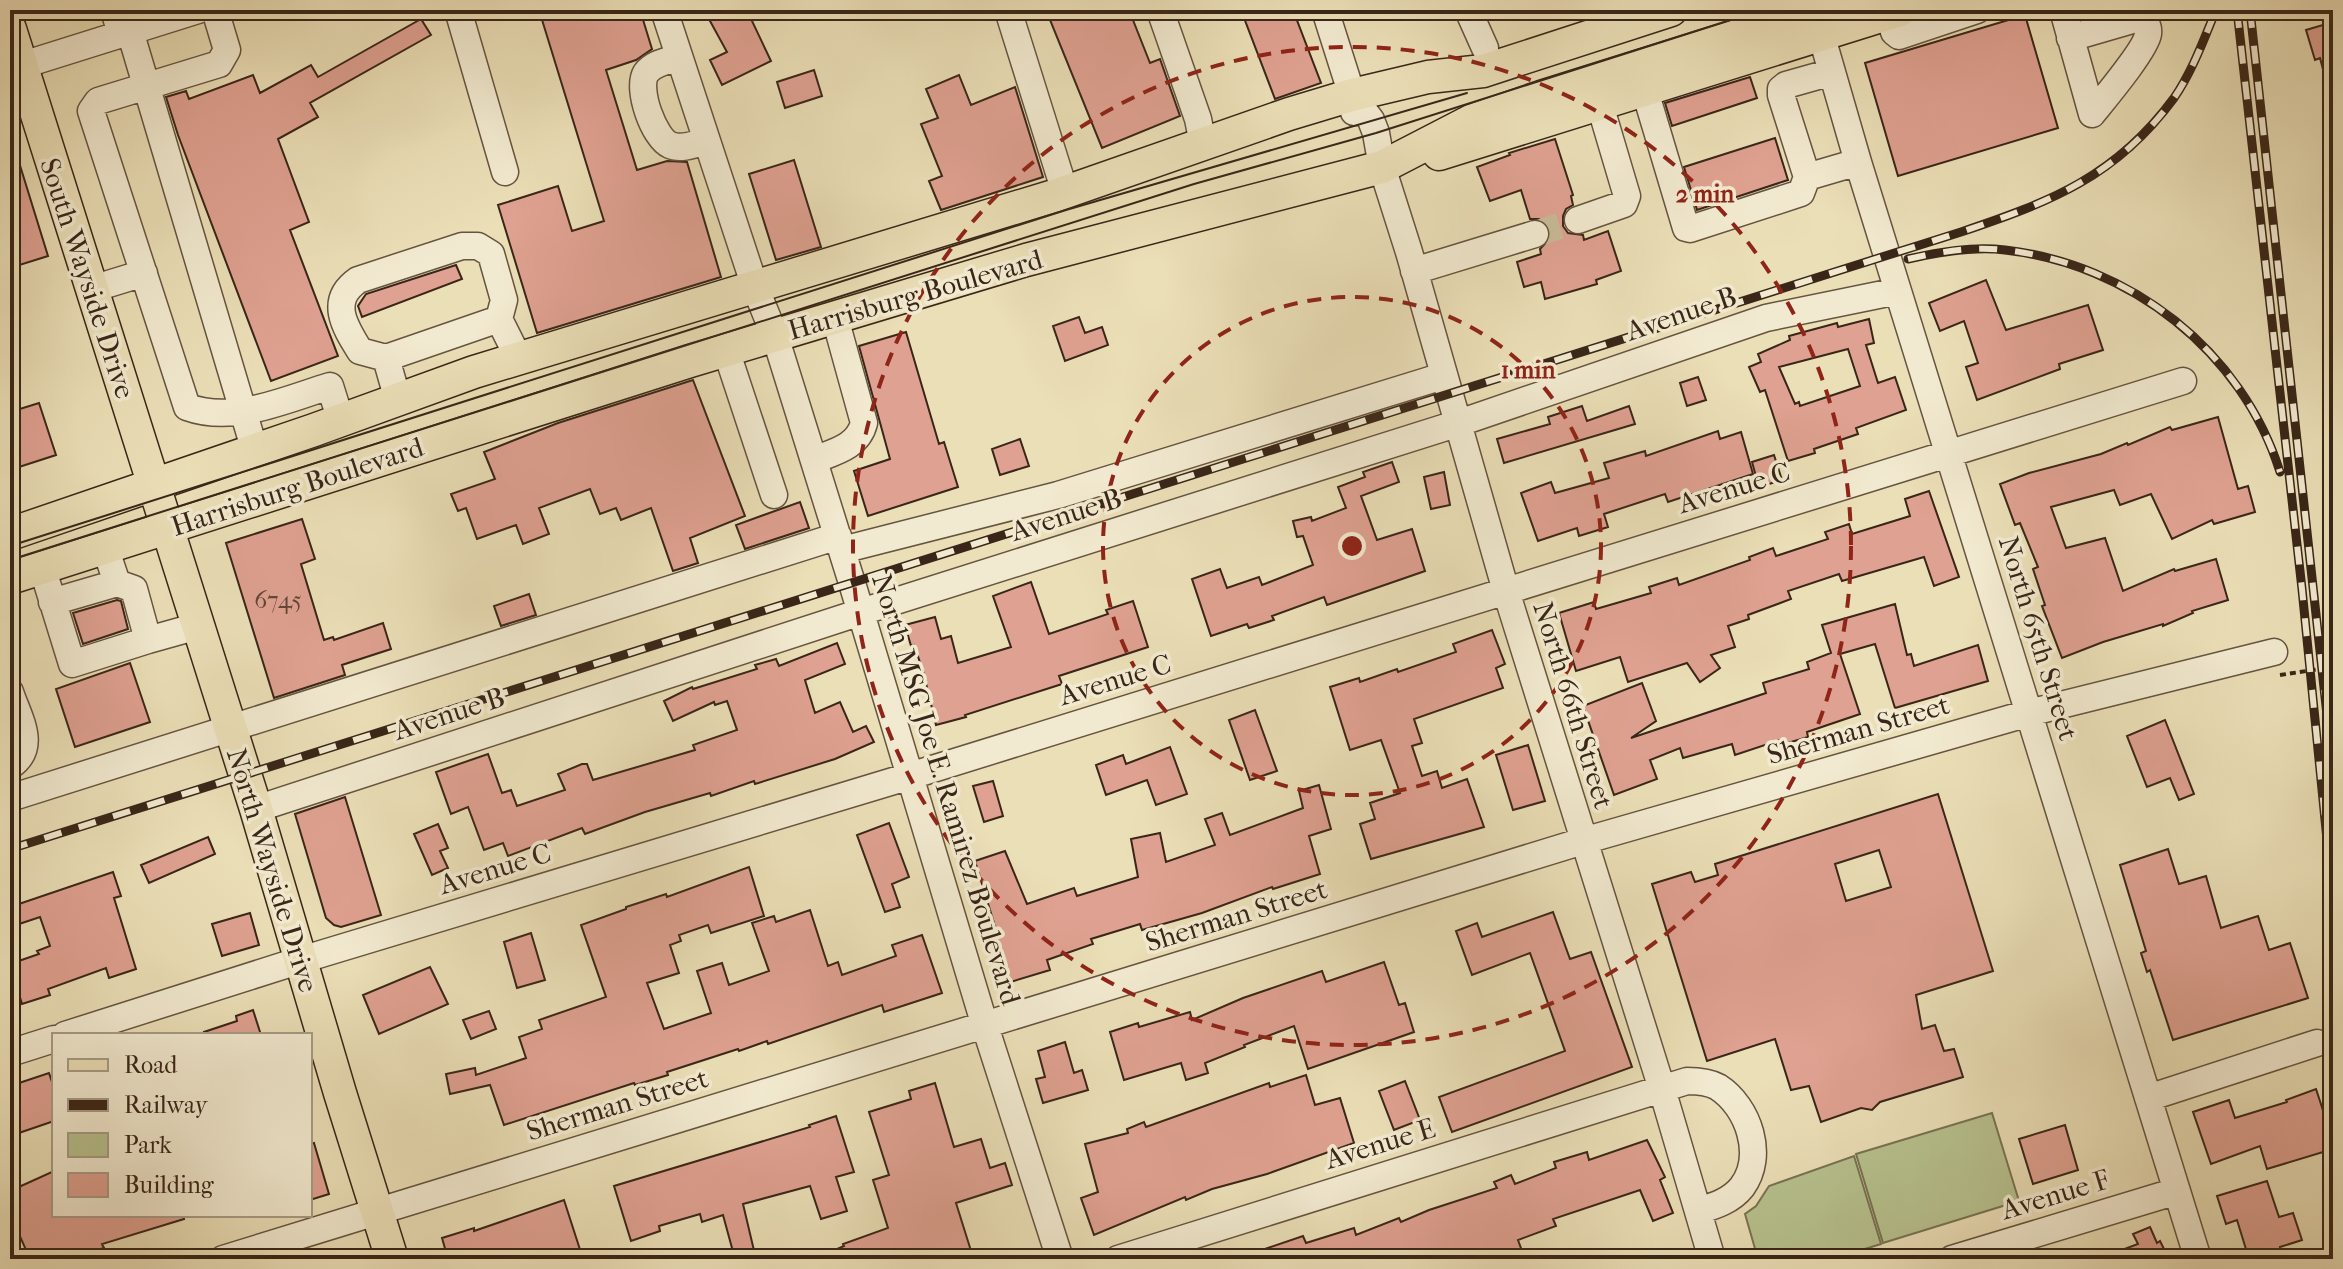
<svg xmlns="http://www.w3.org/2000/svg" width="2343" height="1269" viewBox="0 0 2343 1269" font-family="'IM FELL French Canon',serif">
  <rect width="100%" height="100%" fill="#ebdfb7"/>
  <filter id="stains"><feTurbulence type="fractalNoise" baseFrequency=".0025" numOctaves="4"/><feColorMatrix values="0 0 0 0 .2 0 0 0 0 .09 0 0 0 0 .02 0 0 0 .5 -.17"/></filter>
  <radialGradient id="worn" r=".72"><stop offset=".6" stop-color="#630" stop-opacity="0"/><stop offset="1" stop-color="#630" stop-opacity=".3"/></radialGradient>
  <path fill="#b7c28f" stroke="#787454" stroke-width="2" d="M1992 1113 2019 1201 1883 1243 1856 1154Z
    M1854 1156 1881 1244 1832 1259H1758L1745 1214 1756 1206 1769 1186Z"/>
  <path fill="#dfa191" stroke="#392618" stroke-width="2" fill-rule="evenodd" d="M539 10H640L652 49 636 60 606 70 637 170 667 161 687 162 721 277 537 333 498 205 558 186 572 231 604 221Z
    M704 10H773L752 21 771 61 722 85 710 60 727 52Z
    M1046 10H1129L1150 63 1160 59 1180 116 1102 148Z
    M1241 10H1293L1321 83 1275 99Z
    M2025 15 2058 128 1898 176 1865 63Z
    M421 19 431 35 310 103 318 117 278 139 309 222 290 230 338 356 271 381 178 135 166 97 186 91 189 99 253 75 260 93 311 65 318 77Z
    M2333 22V88H2328L2320 58 2315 60 2306 30Z
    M814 70 822 96 785 108 777 82Z
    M959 75 971 105 1015 87 1043 177 941 210 929 181 942 176 921 124 938 118 926 89Z
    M1750 77 1757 98 1672 126 1665 103Z
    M1775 138 1788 180 1697 210 1684 167Z
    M1555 139 1573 195 1571 196 1573 205 1566 209 1563 216V226L1568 233 1583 235 1584 240 1608 231 1621 271 1596 280 1597 284 1545 299 1541 282 1524 287 1517 262 1541 254 1540 249 1550 238V229L1539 219H1530L1521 190 1490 201 1477 167 1510 155 1509 153Z
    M10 146H14L48 256 10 268Z
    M794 160 821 247 776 260 749 174Z
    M456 265 462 279 362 317 358 306 366 294Z
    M1986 280 2006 330 2088 305 2103 350 2059 364 2060 369 1977 400 1966 367 1978 363 1964 321 1940 331 1929 303Z
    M1079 317 1085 333 1102 327 1108 345 1065 361 1053 326Z
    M1869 319 1874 343 1866 345 1878 383 1895 377 1906 410 1856 428 1858 434 1814 449 1815 453 1788 461 1765 390 1760 392 1749 367 1761 362 1758 354 1790 340 1789 336 1837 323 1838 327ZM1848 349 1860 386 1800 406 1799 402 1795 404 1779 367Z
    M906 332 939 444 944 442 958 487 868 516 854 471 890 459 859 346Z
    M1698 377 1706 400 1687 406 1680 383Z
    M693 380 745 516 690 538 698 563 673 571 651 508 621 520 616 508 600 514 590 489 539 508 549 534 523 544 516 525 477 539 466 508 458 511 451 494 495 479 484 452 558 423Z
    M39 403 56 455 16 468 10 449V412Z
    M1582 406 1587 421 1629 406 1635 424 1504 463 1497 439 1550 424 1548 417Z
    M2218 417 2238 489 2248 486 2255 512 2214 524 2212 520 2172 539 2151 494 2120 505 2114 490 2051 507 2066 548 2105 538 2123 591 2174 569 2175 571 2216 559 2228 600 2192 611 2193 613 2163 626V624L2103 642 2062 658 2042 606 2045 605 2033 569 2038 567 2020 523 2015 525 2000 484 2029 473 2101 454 2127 443 2128 445 2170 427 2172 430Z
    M1718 431 1720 439 1741 432 1753 474 1668 502 1665 494 1604 514 1608 527 1579 536 1577 528 1538 541 1521 493 1551 482 1555 493 1609 478 1604 463 1645 451 1646 456Z
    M1020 439 1029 466 1000 475 992 449Z
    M1774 455 1782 480 1759 487 1752 462Z
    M1392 462 1399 482 1361 496 1377 540 1412 529 1425 571 1327 605 1324 597 1272 616 1274 620 1249 628 1247 624 1211 636 1192 579 1220 569 1227 588 1259 577 1262 585 1313 565 1303 536 1297 537 1293 521 1311 517 1312 521 1346 508 1338 487 1365 477 1363 472Z
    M1444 472 1450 505 1431 509 1424 477Z
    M1929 491 1959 577 1934 586 1924 557 1842 581 1839 574 1788 591 1791 599 1748 615 1749 619 1728 626 1735 647 1711 655 1720 668 1700 682 1687 663 1628 682 1620 657 1576 671 1559 613 1594 602 1596 609 1651 593 1649 587 1677 578 1679 585 1750 560 1749 557 1773 548 1776 556 1828 539 1825 532 1849 524 1852 534 1910 516 1905 499Z
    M800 502 809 528 745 549 736 525Z
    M302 519 315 559 301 564 324 640 333 637 334 640 383 623 391 649 342 665 345 675 274 698 226 543Z
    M1031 582 1049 634 1108 614 1106 610 1133 601 1148 647 1059 676 1062 684 965 715 966 717 936 725 923 671 914 645 911 646 905 625 935 617 941 639 951 636 958 663 1011 647 993 596Z
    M529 594 536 615 501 626 494 606Z
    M117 600 121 601 128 629 83 644 73 613Z
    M1895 604 1907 655 1911 654 1914 666 1978 645 1988 681 1895 708 1875 644 1840 654 1860 714 1807 732 1808 737 1781 745 1780 740 1735 755 1732 744 1683 758 1680 748 1650 760 1657 779 1614 795 1583 706 1642 683 1656 721 1631 738 1766 693 1763 683 1809 669 1807 662 1831 653 1822 625Z
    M1492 630 1505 664 1496 668 1503 688 1414 719 1422 743 1412 746 1422 776 1437 771 1442 788 1467 779 1484 827 1371 859 1360 824 1375 819 1370 803 1400 793 1381 740 1350 750 1330 687 1359 678 1360 682 1397 669 1398 672 1456 652 1453 644Z
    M837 643 845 664 805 680 815 713 840 702 853 732 866 726 874 742 835 759 755 784 754 781 711 796 710 793 645 812 585 834 582 828 508 856 503 843 484 850 468 807 451 814 436 772 488 754 502 793 511 790 517 806 565 790 558 774 582 764H587L593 780 695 750 693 745 737 730 727 701 715 705 714 702 673 721 664 701 692 687 693 689 757 669 755 665 776 659 779 666Z
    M130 663 150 722 75 747 56 689Z
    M1255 710 1277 771 1250 780 1229 720Z
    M2165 720 2194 794 2179 800 2170 778 2147 787 2127 736Z
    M1528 745 1545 801 1513 810 1496 755Z
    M1170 747 1187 794 1156 805 1147 780 1106 795 1096 765 1123 755 1126 764Z
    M993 781 1003 816 984 822 973 786Z
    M1319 785 1331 829 1309 836 1320 874 1273 889 1272 887 1202 913 1142 930 1140 924 1091 939 1093 944 1047 960 1050 970 1007 983 992 935 997 933 975 861 1005 851 1027 904 1074 888 1077 896 1138 877 1131 839 1160 833 1166 862 1215 845 1205 819 1222 813 1230 835 1303 808 1299 791Z
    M1938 794 1993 971 1916 995 1922 1029 1935 1025 1944 1051 1954 1049 1963 1077 1880 1102 1872 1110 1861 1108 1821 1122 1809 1086 1791 1090 1775 1039 1707 1061 1652 884 1691 872 1695 882 1718 875 1715 864ZM1879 850 1891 887 1846 901 1835 864Z
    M345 797 381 915 341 927 334 925 326 918 295 814Z
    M889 823 909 877 892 884 900 907 885 912 857 835Z
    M438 824 448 848 440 851 448 868 432 875 414 834Z
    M208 837 215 854 149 883 141 865Z
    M2168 849 2179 884 2206 876 2221 928 2258 916 2269 950 2290 943 2308 998 2173 1040 2150 970 2147 972 2141 953 2146 951 2120 865Z
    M749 867 764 916 711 933 708 925 679 935 681 941 670 945 679 973 647 983 664 1029 711 1013 697 971 722 963 729 985 769 971 752 923 774 916 776 922 810 910 828 966 838 962 842 975 896 956 892 945 922 935 942 993 884 1012 882 1005 768 1044 767 1041 739 1051 738 1049 667 1072 668 1075 635 1085 634 1083 504 1125 490 1085 450 1094 446 1074 475 1068 476 1075 526 1058 519 1037 542 1029 539 1020 606 997 581 925 626 909V907L666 894 667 897Z
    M113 872 121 896 114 898 136 969 109 978 106 968 48 989 50 995 22 1004 10 964 39 954 37 951 50 946 40 917 10 927V907Z
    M1553 912 1570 959 1591 952 1632 1067 1452 1132 1439 1097 1565 1051 1530 953 1472 975 1456 931 1477 923 1482 937Z
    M250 913 259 945 222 956 212 924Z
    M531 933 545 980 517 988 504 942Z
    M1384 962 1399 1005 1405 1003 1414 1032 1308 1069 1294 1026 1244 1045 1245 1047 1205 1063 1208 1073 1186 1080 1181 1063 1124 1080 1110 1032 1138 1023 1139 1027 1190 1012 1192 1020 1243 998 1322 971 1326 982Z
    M430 967 448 1004 379 1034 363 995Z
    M253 1010 261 1035H205L204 1032 237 1021 236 1016Z
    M489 1011 496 1029 471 1039 463 1020Z
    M1065 1042 1074 1073 1082 1070 1088 1090 1043 1103 1036 1079 1045 1077 1038 1051Z
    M49 1073 54 1088V1121L10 1136V1086Z
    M1306 1075 1315 1105 1340 1098 1354 1143 1267 1174 1212 1189 1186 1200 1185 1197 1094 1235 1081 1198 1098 1192 1085 1144 1128 1133 1127 1129 1144 1122 1146 1127 1269 1083 1270 1087Z
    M1405 1081 1420 1120 1394 1130 1379 1091Z
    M935 1083 954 1147 981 1139 990 1168 1005 1163 1012 1185 956 1203 972 1254 957 1259H815L844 1246 843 1244 888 1228 873 1180 889 1175 869 1112 911 1099 909 1091Z
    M2316 1089 2333 1141V1149L2267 1169 2260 1146 2211 1164 2193 1112 2229 1100 2235 1118 2287 1102 2286 1100Z
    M836 1116 854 1172 836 1177 847 1211 821 1219 810 1186 743 1204 756 1259H735L723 1215 702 1222 700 1214 659 1226 660 1231 631 1241 614 1186 810 1127 809 1125Z
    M2065 1125 2078 1170 2033 1184 2019 1139Z
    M1647 1140 1665 1177 1660 1180 1673 1213 1653 1221 1640 1190 1553 1219 1556 1226 1518 1240 1525 1259H1244V1256L1303 1236 1306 1243 1354 1228 1356 1235 1399 1218 1401 1222 1429 1210 1497 1188 1494 1182 1511 1175 1515 1184 1556 1168 1554 1162 1587 1152 1589 1160Z
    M314 1143 329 1194 310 1200V1144Z
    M54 1171V1215H183L184 1219 102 1244 104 1248 67 1259H30L10 1214V1191Z
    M2267 1181 2279 1217 2293 1213 2302 1240 2280 1247 2284 1259H2249L2237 1220 2226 1224 2217 1196Z
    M564 1200 583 1259H448L442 1238 474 1228V1231Z
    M2150 1227 2157 1243 2160 1241 2169 1259H2104L2103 1257 2138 1244 2133 1234Z"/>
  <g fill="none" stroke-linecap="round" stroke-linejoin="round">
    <path stroke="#c7ba97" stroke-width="26" stroke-dasharray="26 13" stroke-linecap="butt" d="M1535 234 1578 220"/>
    <defs>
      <path id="minor" d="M114 10 121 34
        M215 10 227 50 219 64 98 101 91 111 187 407C234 424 284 400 330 386L341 421
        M458 10 505 172
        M664 10 755 287 775 336 852 583 985 1026 1060 1259
        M1008 10 1065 192
        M1160 10 1198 119 1203 144
        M1325 10 1352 95 1354 112
        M1468 10 1485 48
        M2063 10 2092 114
        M1889 13 1894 32 1899 36 1977 10
        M130 31 255 451
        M1821 34 1858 162 2198 1259
        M2070 38 2139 18C2146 22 2149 26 2148 34 2146 49 2104 99 2092 114
        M679 57C668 61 653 63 646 73 636 89 654 138 670 145 681 150 696 144 707 141
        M10 69 198 10
        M1832 72 1786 85 1781 89V95L1807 177 1858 162
        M1645 91 1686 228 1690 229 1801 193 1807 177
        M1352 95 1371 120 1376 133 1382 167 1409 252 1506 591 1662 1089 1712 1259
        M1578 220 1624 204 1627 196 1600 105
        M1414 271 1535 234
        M92 289 144 273
        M726 350 774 495
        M386 358 360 351C345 327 328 301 358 280L462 246H478L491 254 504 300 499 319
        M398 400 386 358 499 319 519 359
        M814 460C834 452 858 447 864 423L835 318
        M105 547 117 583 134 589 148 640 198 626
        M842 550 1058 495 1443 376
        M42 567 72 664 148 640
        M52 602 117 583
        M10 692C19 719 38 747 10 766
        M10 798 838 536
        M256 809 861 612 1459 423 1766 318 1898 291
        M65 1035 301 960 910 776 2183 381
        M10 1053 54 1039
        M2148 1098 2317 1043
        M223 1259 1583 841 2029 713 2274 652
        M1118 1259 1687 1081C1698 1081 1709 1082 1718 1087 1749 1107 1765 1156 1742 1187 1731 1201 1714 1206 1698 1211
        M1952 1259 2177 1191"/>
      <path id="major" d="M10 29 256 809 340 1093 392 1259
        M1439 154 1900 10
        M10 534 314 430 474 372 1057 195 1289 114 1352 95 1428 77 1483 71 1671 10
        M10 578 690 361 1026 260 1382 167 1471 121 1541 97 1819 10"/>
    </defs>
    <use href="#minor" stroke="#665440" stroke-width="29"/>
    <use href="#major" stroke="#392618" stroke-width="35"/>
    <path stroke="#392618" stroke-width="4" stroke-dasharray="6 4" stroke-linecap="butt" d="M2280 675 2333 667"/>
    <use href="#minor" stroke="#f2ead0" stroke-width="26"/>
    <use href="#major" stroke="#ebdfb7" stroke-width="32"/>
    <path stroke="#392618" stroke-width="2" d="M10 546 1066 210 1467 93
      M10 560 1194 184 1376 133 1762 10"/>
    <defs>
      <path id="rail" d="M2237 10 2302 589 2333 900
        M2250 10 2333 770
        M1908 259C1939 252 1973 246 2005 250 2130 264 2242 351 2280 472
        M10 849 1961 232C2050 202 2116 177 2174 98 2192 72 2204 39 2216 10"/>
    </defs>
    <use href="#rail" stroke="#392618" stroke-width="9"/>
    <use href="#rail" stroke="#f2ead0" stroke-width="6" stroke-dasharray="18" stroke-linecap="butt"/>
  </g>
  <g fill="none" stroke="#8f2418" stroke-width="4" stroke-dasharray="14 10">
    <circle cx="1352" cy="546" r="249"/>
    <circle cx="1352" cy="546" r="499"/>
  </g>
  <g text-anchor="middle" stroke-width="7" stroke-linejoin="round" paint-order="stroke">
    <g font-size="24" fill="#624536">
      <text x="278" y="608">6745</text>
    </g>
    <g font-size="28" fill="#392618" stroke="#f2ead0">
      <text transform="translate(88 278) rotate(72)" y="10">South Wayside Drive</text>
      <text transform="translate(915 294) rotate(-16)" y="10">Harrisburg Boulevard</text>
      <text transform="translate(1681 313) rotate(-19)" y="10">Avenue B</text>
      <text transform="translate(297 486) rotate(-18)" y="10">Harrisburg Boulevard</text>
      <text transform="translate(1734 487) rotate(-17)" y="10">Avenue C</text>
      <text transform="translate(1066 514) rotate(-18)" y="10">Avenue B</text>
      <text transform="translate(2039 638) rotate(73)" y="10">North 65th Street</text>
      <text transform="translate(1115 679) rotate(-17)" y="10">Avenue C</text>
      <text transform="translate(1574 705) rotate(73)" y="10">North 66th Street</text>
      <text transform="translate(449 713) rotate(-18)" y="10">Avenue B</text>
      <text transform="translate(1858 729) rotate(-16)" y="10">Sherman Street</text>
      <text transform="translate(947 789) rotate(73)" y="10">North MSG Joe E. Ramirez Boulevard</text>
      <text transform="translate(495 868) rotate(-17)" y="10">Avenue C</text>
      <text transform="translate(273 870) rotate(73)" y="10">North Wayside Drive</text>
      <text transform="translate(1236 915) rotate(-17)" y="10">Sherman Street</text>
      <text transform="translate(617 1104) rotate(-17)" y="10">Sherman Street</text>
      <text transform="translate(1380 1143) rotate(-17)" y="10">Avenue E</text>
      <text transform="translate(2055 1194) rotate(-17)" y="10">Avenue F</text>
    </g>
  </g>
  <circle cx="1352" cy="546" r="12" fill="#8f2418" stroke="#f2ead0" stroke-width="4"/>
  <g font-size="24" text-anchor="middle" font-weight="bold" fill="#8f2418" stroke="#f2ead0" stroke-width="7" stroke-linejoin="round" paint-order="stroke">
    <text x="1705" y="202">2 min</text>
    <text x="1528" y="378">1 min</text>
  </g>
  <rect width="2343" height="1269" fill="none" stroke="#ebdfb7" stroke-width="40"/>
  <rect x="12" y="12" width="2319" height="1245" fill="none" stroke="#392618" stroke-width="4"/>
  <rect x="20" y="20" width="2303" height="1229" fill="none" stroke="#392618" stroke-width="2"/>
  <rect x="52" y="1033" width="260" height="184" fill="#f2ead0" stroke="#a89c86" stroke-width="2"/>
  <rect x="68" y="1059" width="40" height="12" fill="#ebdfb7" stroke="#a89c86" stroke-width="2"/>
  <text x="124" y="1073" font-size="24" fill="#392618">Road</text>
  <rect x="68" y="1099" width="40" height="12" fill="#392618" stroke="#a89c86" stroke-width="2"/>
  <text x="124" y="1113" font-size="24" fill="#392618">Railway</text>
  <rect x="68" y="1133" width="40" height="24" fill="#b7c28f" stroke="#a89c86" stroke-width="2"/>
  <text x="124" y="1153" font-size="24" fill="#392618">Park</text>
  <rect x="68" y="1173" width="40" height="24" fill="#dfa191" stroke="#a89c86" stroke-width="2"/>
  <text x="124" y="1193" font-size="24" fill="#392618">Building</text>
  <rect width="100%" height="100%" filter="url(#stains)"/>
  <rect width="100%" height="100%" fill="url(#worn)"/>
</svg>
